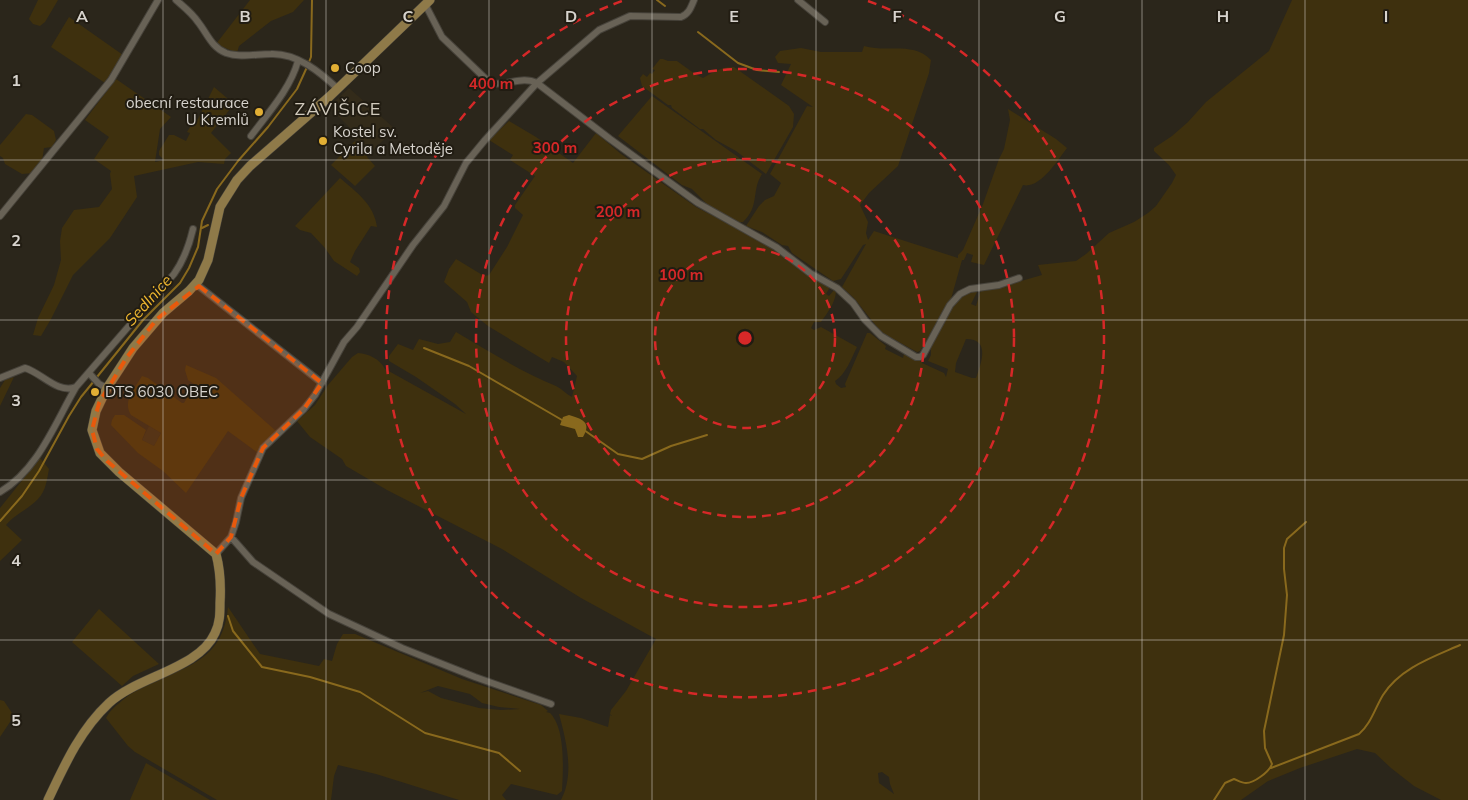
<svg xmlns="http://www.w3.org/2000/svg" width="1468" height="800" viewBox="0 0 1468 800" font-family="Mulish,sans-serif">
  <rect width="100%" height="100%" fill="#2b261b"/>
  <path fill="#332b1a" d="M349 88 395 129 368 155 347 132 350 128 329 107Z
    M149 426 161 433 154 446 142 440Z"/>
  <path fill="#3e300e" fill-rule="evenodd" d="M38 0H58L45 22 40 26 33 24 29 19Z
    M250 0H304L293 12 271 21 239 46 237 53 216 44Z
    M1292 0H1468V800H1441L1414 786 1391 768 1375 753 1357 749 1300 768 1268 781 1241 800H561C575 774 566 740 559 714L581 718 608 727 610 715 612 716 610 714 611 710 626 691 656 639 581 598 502 549 387 490 346 466 342 459 310 437 297 421 315 405 328 385 352 357 358 353C369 354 380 359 385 369L466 414 455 404 416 377 389 361V356L398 344 413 350 419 339 438 344 450 342 456 332C489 351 521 372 556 386 562 389 566 394 572 397L577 376 564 362 552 357 549 363 488 326 471 312 467 302 444 282 449 269 456 259 484 276 489 275 507 247 523 215 515 208V205L535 176 510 160 513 155 489 140 509 121 536 137 573 163 596 133 621 154 696 207 767 244 830 287 826 294 829 296 834 290 836 292C835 303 828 312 821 322H814L811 328 814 330 821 327 857 347C851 359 846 374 835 381L836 384 841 388 846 387 845 384 867 333H870L886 346 885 349 903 358 904 354 922 362V363L944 373 946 377 948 369 928 361 931 355V345L952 305 965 293 978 290 971 304 976 306 981 290 1000 287 1042 275 1038 265 1076 261 1086 254 1109 233 1134 222 1148 213 1156 206 1172 183 1176 175 1169 165 1154 151V148L1172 136 1188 122 1206 102 1269 51ZM966 339C991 339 981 363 976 378H972L955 372 956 363ZM882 772 889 777 890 784 894 794 879 783 878 773Z
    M69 17 123 55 105 83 51 47Z
    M864 46C887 53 913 41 931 60L929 73 898 166 869 193 860 205 868 222 866 233 868 240 874 231 958 258V255L963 250 983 204 999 159 1004 149 1010 120 1008 109 1056 139 1067 148C1058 160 1040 189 1023 185L984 265 971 262 973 255 967 253 964 260H962L951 299 920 351 917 352 881 332 854 298 842 287 866 244 863 245 841 279 833 281 792 253 788 246 782 245 762 232 746 226 759 206 765 200 774 196 781 183 770 174 807 106 813 107 781 85 791 64 778 63 775 57 780 51 801 48 821 52H862Z
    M660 59H663L668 61H677L695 74 703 78C713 72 723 66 734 67L789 106 794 114 793 127 766 174 736 151 716 140 703 129H700L672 108 671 105H668L642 86 640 78 643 74 647 77 650 73 652 74 655 70 652 69Z
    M116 79 171 117 160 129 155 162 164 160 159 155V151L169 135H174L186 141 190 133 187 132 195 119H198L214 87 234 104 211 133 231 153 225 159 224 164 198 162 134 176 137 197 110 238 73 275 51 319 41 336 33 335 38 318 54 285 61 260 60 241 62 228 74 210 99 207 112 189 110 174 111 171 94 159 109 137 85 120Z
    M652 96 762 174C751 191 760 206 743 222H739L708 205 692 189 682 185 618 136Z
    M26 114 32 115 54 131 56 140 52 147 44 148 42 161 33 173 22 174 5 164 3 158 0 156V145Z
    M355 141 368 155 367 157 375 166 355 186 331 165Z
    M340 178C356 192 374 204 377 227L371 226 355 251 350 262 359 268 360 272 357 276 334 261 325 248 311 233 300 230 295 226Z
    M186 365 216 378 276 431 258 453 228 431 186 493 163 471 138 453 111 425 112 420 115 415H124L146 430 142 440 154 446 161 433 131 415C122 401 135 388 142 376L148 378 182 403H184L191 391 200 388 188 380 185 370Z
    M14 377 0 406V388L5 380Z
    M40 458 49 469C47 479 46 491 38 499 29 509 15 514 6 525L22 540 0 561V508Z
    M228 607 260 654 319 666 324 659 332 661 337 644 343 634H355L462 679 541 705 548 711 546 712 550 713C566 729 563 770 562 791L557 795 511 784 502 795 506 800H459L376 774 338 765 334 776 331 800H217L135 752 128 746 106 718C110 710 117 705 124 699 166 666 222 674 228 607ZM438 686 470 694 482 703 499 707 520 709 501 710 479 708 441 698 428 691 420 693Z
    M99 609 159 664 133 676 122 686 72 642Z
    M0 700 4 701 14 716 0 737Z
    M146 763 153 767 210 800H130Z"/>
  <path fill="#89691d" d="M569 415C582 419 592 422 583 437H578L575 429 560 425 563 417Z"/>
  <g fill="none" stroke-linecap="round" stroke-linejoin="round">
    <path stroke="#89691d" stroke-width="2" d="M657 0 665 6
      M698 32 738 63 757 70 779 72
      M309 62 311 57 312 0
      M202 228 208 225
      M424 348 469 366 562 420
      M97 377 143 320 180 283 189 268 198 247 202 221 217 189 238 161 268 127 297 89 307 67
      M584 430 618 454 642 459 671 446 707 435
      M0 521 22 496 39 471 69 416 81 397 94 381
      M228 616 233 631 262 667 310 677 360 692 425 733 499 753 520 771
      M1271 768 1359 734C1371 724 1375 708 1383 695 1400 668 1433 657 1460 645
      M1214 800 1225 783 1234 779C1237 780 1242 783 1246 783 1254 783 1269 772 1272 764L1265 748 1264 731 1284 635 1287 595 1284 569V548L1287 539 1306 522"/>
    <defs>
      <path id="street" d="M176 0C184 7 192 13 198 22 207 33 211 47 226 53 240 58 256 54 271 54 297 53 320 72 338 89
        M798 0 825 22
        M425 4 442 37 490 83C507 87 521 75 537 83L610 139 698 203 776 247 810 273 837 288 853 303 865 320 881 336 916 357H920L923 355 950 305 960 294 970 289 999 285 1019 278
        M251 136C269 112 290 89 298 61
        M0 216 111 80 158 0
        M196 284 322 383
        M89 373 99 384 107 388
        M0 378 25 368C42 373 57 394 76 387L174 274C184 260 189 246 193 229
        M0 492C38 470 55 423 76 387
        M231 537 253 562 329 614 402 648 475 677 551 704
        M216 554 231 537 236 522 241 498 263 448 304 409 315 395 344 342 357 327 413 245 444 206 466 163 485 140 537 83 599 30 630 16 681 17C689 14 691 7 694 0"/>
      <path id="secondary" d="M48 800C64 766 80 730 109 703 138 676 199 669 215 633 220 623 220 613 220 603 221 587 220 569 216 554L119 472 100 453 92 430 96 411 107 388 133 348 163 313 189 291 199 280 208 260 220 207 237 180 250 166 329 97 430 0"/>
    </defs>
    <use href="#street" stroke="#46423a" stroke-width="8"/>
    <use href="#secondary" stroke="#46423a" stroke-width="10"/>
    <use href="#street" stroke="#686256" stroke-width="6"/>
    <use href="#secondary" stroke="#8f7a49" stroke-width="9"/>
  </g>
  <path fill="#e8590c" fill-opacity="0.2" stroke="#e8590c" stroke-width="4" stroke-dasharray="10 6" stroke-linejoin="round" d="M199 286 322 383 304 409 263 448 241 498 231 537 216 554 107 461 97 449 92 430 99 403 127 357 157 319Z"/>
  <path fill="none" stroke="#d7d3cd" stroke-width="1" stroke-opacity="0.55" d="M163 0V800M326 0V800M489 0V800M652 0V800M816 0V800M979 0V800M1142 0V800M1305 0V800M0 160H1468M0 320H1468M0 480H1468M0 640H1468"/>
  <g fill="none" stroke="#d62828" stroke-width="2.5" stroke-dasharray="9 6">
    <circle cx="745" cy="338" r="90"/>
    <circle cx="745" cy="338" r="179"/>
    <circle cx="745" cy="338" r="269"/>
    <path d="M868 1A359 359 0 1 1 622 1"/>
  </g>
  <g fill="#e2af34" stroke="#211c12" stroke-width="2">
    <circle cx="335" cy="68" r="5"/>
    <circle cx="259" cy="112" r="5"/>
    <circle cx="323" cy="141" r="5"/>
    <circle cx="95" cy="392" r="5"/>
  </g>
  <g text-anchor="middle" stroke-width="4" stroke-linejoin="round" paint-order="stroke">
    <g font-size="15" fill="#d7d3cd" stroke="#211c12" text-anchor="start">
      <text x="345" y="73">Coop</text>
      <text x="249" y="108" text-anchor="end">obecní restaurace<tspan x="249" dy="17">U Kremlů</tspan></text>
      <text x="333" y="137">Kostel sv.<tspan x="333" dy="17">Cyrila a Metoděje</tspan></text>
      <text x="105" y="397">DTS 6030 OBEC</text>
    </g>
    <g font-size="16" font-style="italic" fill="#eeb730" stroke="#211c12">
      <text transform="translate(148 300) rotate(-48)" y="6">Sedlnice</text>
    </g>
    <g font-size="18" letter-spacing="1" fill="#d1cabd" stroke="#211c12">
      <text x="338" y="115">ZÁVIŠICE</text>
    </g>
  </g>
  <g font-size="16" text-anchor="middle" font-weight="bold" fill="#d7d3cd" stroke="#211c12" stroke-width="4" stroke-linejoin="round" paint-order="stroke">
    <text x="82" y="22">A</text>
    <text x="245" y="22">B</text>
    <text x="408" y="22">C</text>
    <text x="571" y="22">D</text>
    <text x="734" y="22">E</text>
    <text x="897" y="22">F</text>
    <text x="1060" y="22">G</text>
    <text x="1223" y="22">H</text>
    <text x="1386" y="22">I</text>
    <text x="16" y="86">1</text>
    <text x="16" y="246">2</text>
    <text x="16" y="406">3</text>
    <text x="16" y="566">4</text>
    <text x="16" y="726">5</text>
  </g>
  <circle cx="745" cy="338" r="8" fill="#d62828" stroke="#211c12" stroke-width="2.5"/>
  <g font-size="15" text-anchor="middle" font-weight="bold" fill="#d62828" stroke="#211c12" stroke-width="4" stroke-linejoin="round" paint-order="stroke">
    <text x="491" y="89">400 m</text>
    <text x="555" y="153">300 m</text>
    <text x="618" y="217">200 m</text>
    <text x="681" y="280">100 m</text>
  </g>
</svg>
